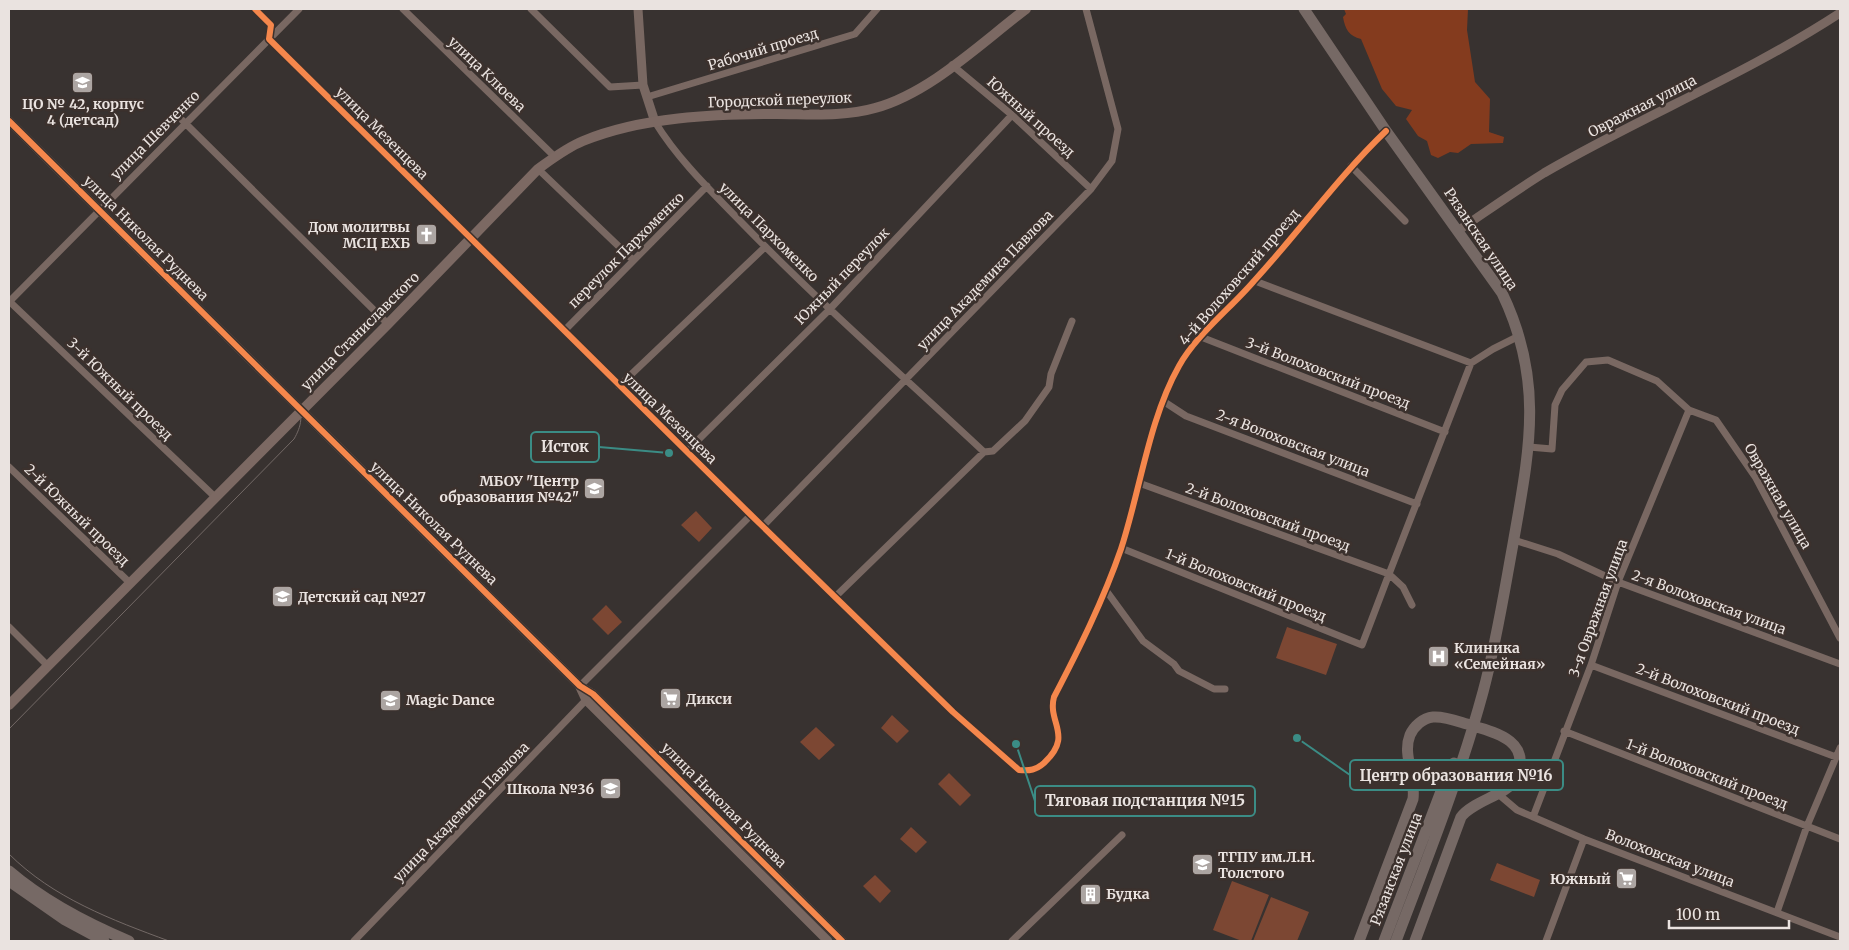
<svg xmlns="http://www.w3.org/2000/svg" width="1849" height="950" viewBox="0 0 1849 950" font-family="Merriweather,serif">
  <rect width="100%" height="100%" fill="#383230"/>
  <path fill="#7c4733" d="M696 511 712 528 699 542 681 525Z
    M606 605 622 622 608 635 592 619Z
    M1287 627 1337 644 1326 675 1276 658Z
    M892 715 909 731 897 743 881 728Z
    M816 727 835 745 819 760 800 742Z
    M949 773 971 795 960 806 938 784Z
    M911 827 927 842 916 853 900 839Z
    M1497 863 1540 880 1534 897 1490 880Z
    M875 875 891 891 880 903 863 886Z
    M1232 881 1269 895 1251 941H1242L1213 930Z
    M1271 897 1309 912 1297 941H1253Z"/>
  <path fill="#843b1e" d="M1344 9H1468L1467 30 1475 82 1490 99 1489 132 1504 137 1503 143 1471 144 1458 153 1450 152 1438 158 1431 155 1427 141 1418 136 1406 119 1412 110 1396 106 1382 89 1361 39C1349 36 1345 29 1343 17L1346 14Z"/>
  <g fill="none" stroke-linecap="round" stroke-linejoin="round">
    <path stroke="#796862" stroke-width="7" d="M255 9 271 25 269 39 751 515 953 712 1019 770C1030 771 1036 770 1044 763 1074 735 1047 723 1054 697 1079 649 1103 601 1121 549 1140 491 1149 419 1179 366 1196 335 1231 308 1254 281 1299 232 1338 177 1386 131
      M403 9 555 157
      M531 9 610 87 643 85
      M952 65 1012 115 1091 189
      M647 97 855 34 877 9
      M182 120 388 324
      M655 122C679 161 713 193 744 225 821 304 904 377 984 452
      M1351 166 1405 221
      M538 169 633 260
      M1255 281 1471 363
      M9 301 214 496
      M9 302 299 9
      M564 331 707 186
      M1201 337 1445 432
      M619 386 765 247
      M1163 401 1186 416 1417 504
      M1529 447 1552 449 1555 405 1562 390 1586 362 1608 360 1657 381 1689 410 1716 420 1756 478 1840 638
      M687 451 829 310 1012 115
      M9 467 129 582
      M763 526 1091 189 1112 161 1118 129 1086 9
      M1514 540 1558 554 1618 582 1840 664
      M1121 548 1362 645 1389 574 1139 483
      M1105 589 1143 641 1174 664 1179 671 1214 689H1225
      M835 597 984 452 993 451 1025 421 1049 387 1051 374 1072 321
      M1412 605 1403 587 1389 574 1471 363 1493 349 1519 336
      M9 627 47 665
      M1591 665 1836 757
      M580 686 751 515
      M1564 731 1840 839
      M1497 793 1517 810 1584 839 1840 937
      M1533 817 1591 665 1618 582 1689 410
      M1777 912 1807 826 1840 748
      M354 941 586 700
      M1012 941 1122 835
      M1546 941 1584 839"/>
    <path stroke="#796862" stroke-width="9" d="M638 9 643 85 655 122
      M9 121 580 686 593 694 842 941
      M1459 230C1487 211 1515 191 1544 173 1642 116 1745 75 1840 13
      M580 687 586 700 828 941"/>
    <path stroke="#7c6963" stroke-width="10" d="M9 705 388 324 538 169C552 159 566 148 583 141 641 117 714 114 777 114 809 114 844 117 875 108 930 93 981 43 1026 9"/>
    <path stroke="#766965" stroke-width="11" d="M1304 9 1386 131 1502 293C1545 382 1529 452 1513 544 1504 593 1496 644 1483 692 1460 777 1427 859 1396 941
      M9 871C44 901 86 923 129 941
      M9 881 65 920 104 941
      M1359 941 1413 799C1416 776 1402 755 1410 735 1414 726 1423 718 1433 717 1444 716 1457 721 1467 724 1494 732 1533 740 1516 778 1508 795 1474 800 1461 817L1415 941
      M1384 941 1443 786 1454 763"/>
    <path stroke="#736966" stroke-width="1" d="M9 118 294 401C305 413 301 427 294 439L9 729
      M9 854C53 898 112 920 169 941"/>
    <defs>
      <path id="cycleway" d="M255 9 271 25 269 39 751 515 953 712 1019 770C1030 771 1036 770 1044 763 1074 735 1047 723 1054 697 1079 649 1103 601 1121 549 1140 491 1149 419 1179 366 1196 335 1231 308 1254 281 1299 232 1338 177 1386 131
        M9 121 580 686 593 694 842 941"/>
    </defs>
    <use href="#cycleway" stroke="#3c312d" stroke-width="9"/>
    <use href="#cycleway" stroke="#f5874c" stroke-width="6"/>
  </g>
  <defs>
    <symbol id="school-square" viewBox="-11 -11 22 22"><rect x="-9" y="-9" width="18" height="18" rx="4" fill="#aca5a2" stroke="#3c312d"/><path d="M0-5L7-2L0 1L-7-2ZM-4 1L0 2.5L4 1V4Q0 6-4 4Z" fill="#fff"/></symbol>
    <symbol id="church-square" viewBox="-11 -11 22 22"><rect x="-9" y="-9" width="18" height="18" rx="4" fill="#aca5a2" stroke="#3c312d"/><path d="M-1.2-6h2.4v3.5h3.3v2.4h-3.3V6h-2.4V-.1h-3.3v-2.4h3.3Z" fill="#fff"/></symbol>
    <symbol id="hospital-square" viewBox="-11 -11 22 22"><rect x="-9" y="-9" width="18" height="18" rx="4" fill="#aca5a2" stroke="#3c312d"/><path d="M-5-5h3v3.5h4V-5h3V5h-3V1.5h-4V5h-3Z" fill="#fff"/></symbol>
    <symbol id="supermarket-square" viewBox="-11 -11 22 22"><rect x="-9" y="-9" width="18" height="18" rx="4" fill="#aca5a2" stroke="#3c312d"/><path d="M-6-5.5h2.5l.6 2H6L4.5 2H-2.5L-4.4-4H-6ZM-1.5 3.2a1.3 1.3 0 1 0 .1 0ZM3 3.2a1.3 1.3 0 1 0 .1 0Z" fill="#fff"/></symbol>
    <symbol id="university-square" viewBox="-11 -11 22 22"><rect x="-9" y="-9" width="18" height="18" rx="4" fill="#aca5a2" stroke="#3c312d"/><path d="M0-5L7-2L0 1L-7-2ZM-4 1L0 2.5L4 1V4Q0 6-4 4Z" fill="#fff"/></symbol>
    <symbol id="building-square" viewBox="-11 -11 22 22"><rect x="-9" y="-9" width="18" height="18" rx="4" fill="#aca5a2" stroke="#3c312d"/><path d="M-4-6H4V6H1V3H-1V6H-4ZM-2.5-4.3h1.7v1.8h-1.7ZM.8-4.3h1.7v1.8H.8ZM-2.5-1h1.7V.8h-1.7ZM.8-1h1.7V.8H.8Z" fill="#fff"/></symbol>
  </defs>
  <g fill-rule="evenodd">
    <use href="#school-square" x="70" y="70" width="25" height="25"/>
    <use href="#church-square" x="414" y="222" width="25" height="25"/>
    <use href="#school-square" x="582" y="476" width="25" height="25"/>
    <use href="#school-square" x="270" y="584" width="25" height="25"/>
    <use href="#hospital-square" x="1426" y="644" width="25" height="25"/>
    <use href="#supermarket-square" x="658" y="686" width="25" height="25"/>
    <use href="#school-square" x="378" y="688" width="25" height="25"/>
    <use href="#school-square" x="598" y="776" width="25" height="25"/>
    <use href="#university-square" x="1190" y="852" width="25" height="25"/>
    <use href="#supermarket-square" x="1614" y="866" width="25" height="25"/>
    <use href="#building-square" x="1078" y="882" width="25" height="25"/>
  </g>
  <g text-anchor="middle" stroke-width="5" stroke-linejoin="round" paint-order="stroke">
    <g font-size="14" fill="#eae3e0" stroke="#3c312d">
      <text transform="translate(763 49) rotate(-17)" y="5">Рабочий проезд</text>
      <text transform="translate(487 74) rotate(44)" y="5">улица Клюева</text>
      <text transform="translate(780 100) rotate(-2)" y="5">Городской переулок</text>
      <text transform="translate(1642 106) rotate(-27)" y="5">Овражная улица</text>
      <text transform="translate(1031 117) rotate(42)" y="5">Южный проезд</text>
      <text transform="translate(382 133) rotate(45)" y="5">улица Мезенцева</text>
      <text transform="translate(155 135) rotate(-45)" y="5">улица Шевченко</text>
      <text transform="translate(769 232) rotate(45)" y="5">улица Пархоменко</text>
      <text transform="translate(146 238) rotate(45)" y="5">улица Николая Руднева</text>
      <text transform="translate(1481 239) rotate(56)" y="5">Рязанская улица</text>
      <text transform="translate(626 250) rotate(-45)" y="5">переулок Пархоменко</text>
      <text transform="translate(842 276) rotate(-46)" y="5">Южный переулок</text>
      <text transform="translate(1239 277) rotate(-49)" y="5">4-й Волоховский проезд</text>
      <text transform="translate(985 280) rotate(-46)" y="5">улица Академика Павлова</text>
      <text transform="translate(360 331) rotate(-45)" y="5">улица Станиславского</text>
      <text transform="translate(1328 373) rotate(21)" y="5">3-й Волоховский проезд</text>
      <text transform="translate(120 389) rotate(44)" y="5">3-й Южный проезд</text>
      <text transform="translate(670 418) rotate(44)" y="5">улица Мезенцева</text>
      <text transform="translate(1293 443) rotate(21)" y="5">2-я Волоховская улица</text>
      <text transform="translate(1778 496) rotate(60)" y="5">Овражная улица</text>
      <text transform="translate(77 515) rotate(44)" y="5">2-й Южный проезд</text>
      <text transform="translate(1268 517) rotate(20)" y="5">2-й Волоховский проезд</text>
      <text transform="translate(434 523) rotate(44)" y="5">улица Николая Руднева</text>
      <text transform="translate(1246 585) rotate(22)" y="5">1-й Волоховский проезд</text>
      <text transform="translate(1709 602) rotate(20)" y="5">2-я Волоховская улица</text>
      <text transform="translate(1598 608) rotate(-70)" y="5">3-я Овражная улица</text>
      <text transform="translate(1718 699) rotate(21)" y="5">2-й Волоховский проезд</text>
      <text transform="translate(1707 774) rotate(21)" y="5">1-й Волоховский проезд</text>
      <text transform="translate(724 805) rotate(45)" y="5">улица Николая Руднева</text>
      <text transform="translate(461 812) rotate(-46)" y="5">улица Академика Павлова</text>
      <text transform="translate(1670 858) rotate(21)" y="5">Волоховская улица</text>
      <text transform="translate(1396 869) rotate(-69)" y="5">Рязанская улица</text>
    </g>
    <g font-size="14" font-weight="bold" fill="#eae3e0" stroke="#3c312d" text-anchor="start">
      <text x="83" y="109" text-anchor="middle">ЦО № 42, корпус<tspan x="83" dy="16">4 (детсад)</tspan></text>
      <text x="410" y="232" text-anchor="end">Дом молитвы<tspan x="410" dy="16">МСЦ ЕХБ</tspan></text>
      <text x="579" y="486" text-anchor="end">МБОУ "Центр<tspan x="579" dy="16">образования №42"</tspan></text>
      <text x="298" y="602">Детский сад №27</text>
      <text x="1454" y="653">Клиника<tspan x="1454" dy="16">«Семейная»</tspan></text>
      <text x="686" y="704">Дикси</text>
      <text x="406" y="705">Magic Dance</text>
      <text x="594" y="794" text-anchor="end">Школа №36</text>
      <text x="1218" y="862">ТГПУ им.Л.Н.<tspan x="1218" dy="16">Толстого</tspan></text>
      <text x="1611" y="884" text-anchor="end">Южный</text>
      <text x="1106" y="899">Будка</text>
    </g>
  </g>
  <path fill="none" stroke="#3b8c85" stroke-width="2" d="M669 453L599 447M1297 738L1350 775M1016 744L1035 801"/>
  <g fill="#3b8c85" stroke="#3c312d" stroke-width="2">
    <circle cx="669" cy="453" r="5"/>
    <circle cx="1297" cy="738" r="5"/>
    <circle cx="1016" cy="744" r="5"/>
  </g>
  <g fill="#3c312d" stroke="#3b8c85" stroke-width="2">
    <rect x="531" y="432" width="68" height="30" rx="5"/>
    <rect x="1350" y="760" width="213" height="30" rx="5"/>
    <rect x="1035" y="786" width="220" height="30" rx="5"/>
  </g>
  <g font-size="15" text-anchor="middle" font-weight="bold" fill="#eae3e0">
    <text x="565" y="452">Исток</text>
    <text x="1456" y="781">Центр образования №16</text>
    <text x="1145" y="806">Тяговая подстанция №15</text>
  </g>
  <rect width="1849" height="950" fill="none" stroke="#eae3e0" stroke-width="20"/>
  <path d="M1669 920v8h120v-8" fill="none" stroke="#eae3e0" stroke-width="2.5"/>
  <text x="1676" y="920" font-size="15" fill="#eae3e0" stroke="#3c312d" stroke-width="4" paint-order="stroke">100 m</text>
</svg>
